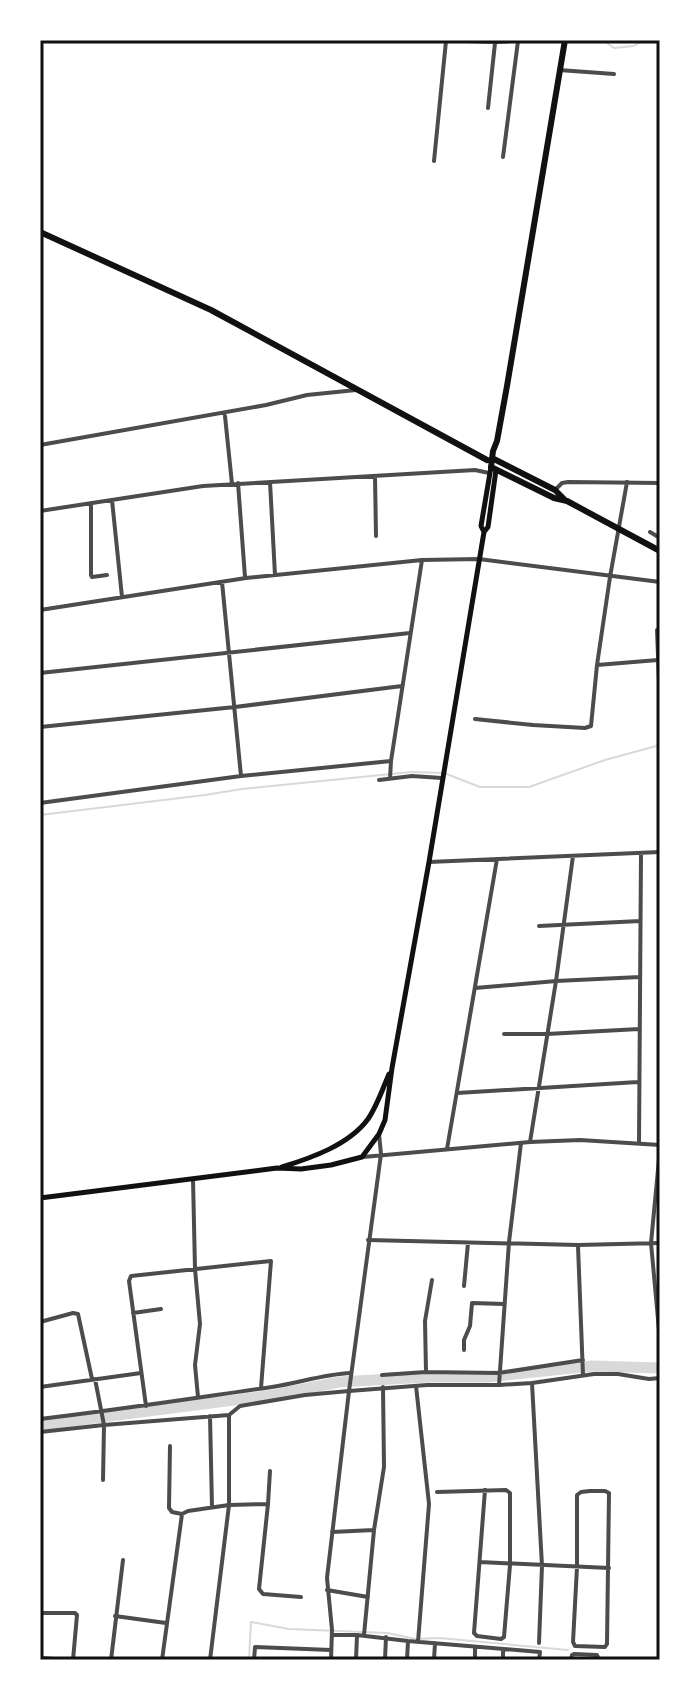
<svg xmlns="http://www.w3.org/2000/svg" width="700" height="1700" viewBox="0 0 700 1700" font-family="Manrope,sans-serif">
  <rect width="100%" height="100%" fill="#fff"/>
  <g fill="none" stroke-linecap="round" stroke-linejoin="round">
    <path stroke="#d9d9d9" stroke-width="2" d="M603 40 614 48 634 46 643 40
      M40 815 205 795 242 789 411 772 444 773 480 787H529L605 760 660 745
      M249 1660 251 1622 289 1629 387 1633 416 1639 439 1638 568 1650"/>
    <path stroke="#d9d9d9" stroke-width="11" d="M40 1425 274 1395 339 1382 428 1377H487L592 1366 660 1368"/>
    <path stroke="#4c4c4c" stroke-width="4" d="M435 40 496 42 531 40
      M549 40 565 41
      M559 70 614 74
      M488 108 495 43
      M503 157 518 41
      M434 161 446 41
      M225 416 232 484
      M40 445 266 405 307 395 356 390
      M375 476 376 536
      M270 482 275 575
      M238 483 245 577
      M555 490 562 483 568 482 660 483
      M112 500 122 597
      M91 503V575L92 577 107 575
      M40 511 203 486 475 470 489 473
      M650 532 660 538
      M222 582 241 776
      M40 610 246 578 422 560 479 559 660 582
      M657 630 660 708
      M597 665 658 660
      M40 673 410 633
      M475 719 533 725 585 728 591 726 597 665 610 577 627 482
      M40 727 235 707 402 686
      M390 779 391 761
      M379 780 412 776 442 778
      M40 803 241 776 391 761 422 560
      M429 862 660 852
      M539 926 640 921
      M475 988 556 981 640 977
      M504 1034H547L639 1029
      M457 1093 638 1082
      M530 1142 556 981 573 856
      M639 1142 641 853
      M447 1149 497 859
      M660 1149 651 1243 660 1341
      M193 1179 195 1269 200 1324 195 1365 198 1397
      M368 1240 578 1245 660 1243
      M578 1246 583 1375
      M464 1286 468 1243
      M133 1313 161 1309
      M40 1322 73 1313 78 1314 92 1379
      M464 1350V1340L470 1326 472 1303 504 1304
      M426 1372 425 1321 432 1280
      M382 1375 426 1372 499 1373 583 1360
      M95 1379 104 1425 229 1415 240 1406 305 1395 349 1391 327 1578 332 1630 331 1660
      M532 1383 542 1566 539 1643
      M499 1385 509 1242 521 1143
      M416 1386 429 1504 418 1642
      M40 1387 141 1373
      M146 1406 129 1281 131 1276 271 1261 261 1388
      M210 1416 212 1507
      M40 1419C118 1410 195 1398 272 1387 299 1383 324 1374 351 1373
      M40 1432 104 1425 103 1480
      M170 1446 169 1508 172 1512 182 1514
      M590 1491H605L609 1493 607 1644 605 1647 575 1646 573 1642 577 1567V1495L581 1492Z
      M437 1492 506 1490 510 1493V1565L504 1637 501 1639 477 1636 474 1633 485 1490
      M268 1504 270 1471
      M182 1514 188 1511 229 1505 268 1504 259 1589 263 1594 301 1597
      M332 1532 374 1530
      M480 1562 609 1568
      M327 1590 368 1597
      M40 1613H75L77 1615 73 1660
      M115 1616 166 1623
      M332 1635H357L408 1641 540 1652 539 1660
      M364 1635 374 1530 384 1467 383 1387
      M40 1658 69 1660
      M111 1660 123 1560
      M162 1660 182 1514
      M210 1660 229 1505V1416
      M254 1660 255 1647 331 1650
      M356 1660 357 1635
      M385 1660 386 1637
      M407 1660 408 1641
      M434 1660 435 1643
      M475 1660V1647
      M503 1660V1649
      M571 1660 572 1655 574 1654 597 1655 599 1660"/>
    <path stroke="#4c4c4c" stroke-width="4" d="M379 1134 381 1154 349 1391 427 1385H499L532 1383 594 1374H618L649 1379 660 1378
      M363 1157 530 1142 580 1140 660 1145"/>
    <path stroke="#111" stroke-width="5" d="M484 532 481 526 491 467
      M282 1167C311 1158 349 1145 368 1119 377 1106 383 1088 389 1074
      M40 1198 277 1168 301 1169 331 1165 362 1157 379 1134 385 1120 392 1068 429 862 484 532 488 527 496 470"/>
    <path stroke="#111" stroke-width="6" d="M40 232 211 310 487 460
      M492 458 555 490 564 499
      M491 467 493 451 497 441 507 386 565 40
      M491 467 554 498 567 501 660 551"/>
  </g>
  <rect width="700" height="1700" fill="none" stroke="#ffffff" stroke-width="84"/>
  <rect x="42" y="42" width="616" height="1616" fill="none" stroke="#111" stroke-width="3"/>
</svg>
